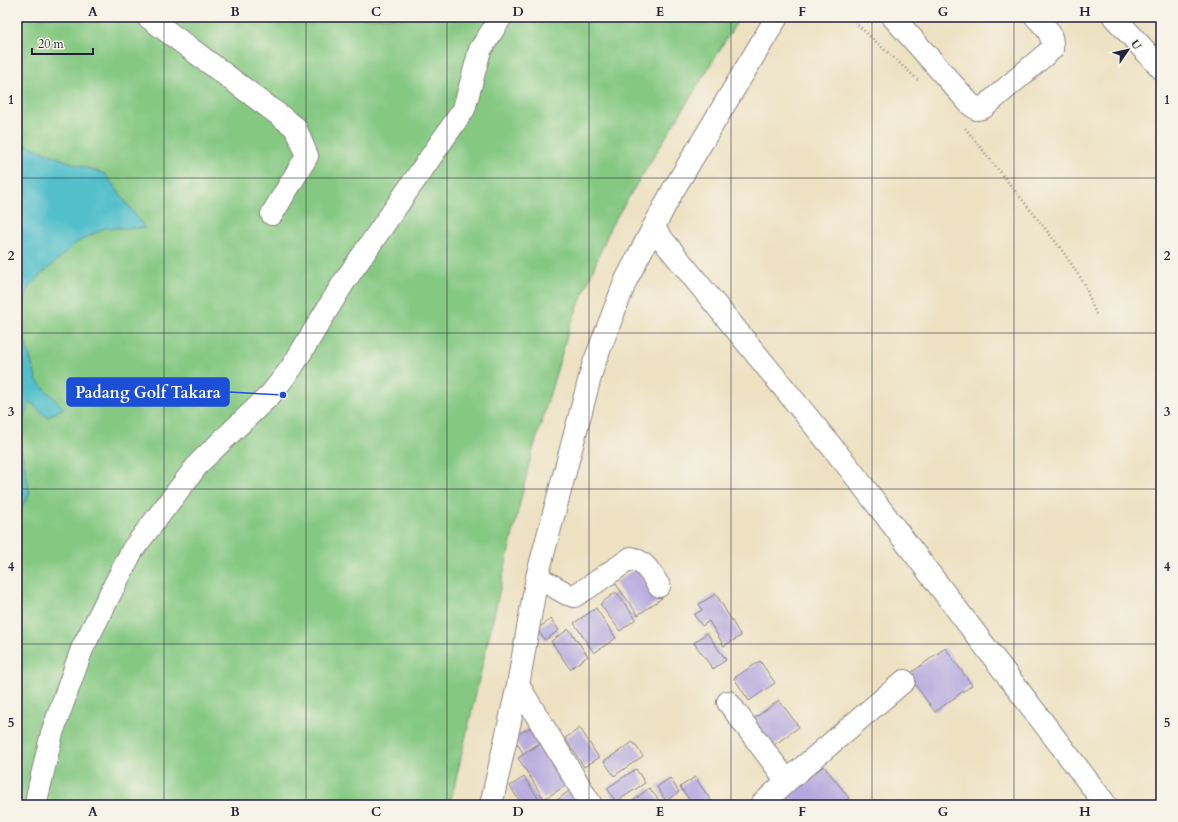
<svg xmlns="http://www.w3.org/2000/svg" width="1178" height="822" viewBox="0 0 1178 822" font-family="Cardo,serif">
  <rect width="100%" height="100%" fill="#f7f3e8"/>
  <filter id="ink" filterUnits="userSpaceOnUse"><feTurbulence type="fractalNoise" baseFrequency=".025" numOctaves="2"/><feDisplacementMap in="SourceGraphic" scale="8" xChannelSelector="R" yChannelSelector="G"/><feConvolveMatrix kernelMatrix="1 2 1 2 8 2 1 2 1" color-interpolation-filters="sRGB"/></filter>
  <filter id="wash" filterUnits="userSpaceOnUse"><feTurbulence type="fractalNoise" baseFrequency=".012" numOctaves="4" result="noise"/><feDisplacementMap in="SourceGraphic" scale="16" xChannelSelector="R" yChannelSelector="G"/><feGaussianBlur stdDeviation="0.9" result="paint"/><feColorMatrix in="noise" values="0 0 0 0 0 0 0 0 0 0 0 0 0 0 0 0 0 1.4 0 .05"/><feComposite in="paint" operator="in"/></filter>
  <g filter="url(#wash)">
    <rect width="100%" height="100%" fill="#ede1c2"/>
    <path fill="#84c882" stroke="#53755e" d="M17 17H740L611 226 570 326 529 464 450 805H17Z"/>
    <path fill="#52bfca" stroke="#3a7082" d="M17 141 69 162 105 174 145 228H105L76 243 29 286 20 324 37 381 64 408 47 417 30 402 18 432 30 494 17 514Z"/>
    <g id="blocks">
      <path fill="#b5a8de" d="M639 566 662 598 638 615 615 583Z
        M616 592 636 619 620 631 600 604Z
        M716 594 741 636 724 646 709 621 702 626 694 615 702 610 699 604Z
        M596 608 616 638 594 653 574 623Z
        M551 619 559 630 545 640 537 629Z
        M569 629 588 656 570 669 551 641Z
        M707 633 726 660 713 669 694 643Z
        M945 648 972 685 935 712 908 675Z
        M760 661 775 683 749 701 734 678Z
        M779 700 799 727 770 748 751 721Z
        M538 723 547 739 523 753 513 737Z
        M580 728 599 758 584 767 565 738Z
        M633 742 643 756 614 776 604 761Z
        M542 743 567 785 544 799 518 758Z
        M824 766 849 798 840 805H775L774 803Z
        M636 769 645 783 616 802 607 788Z
        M524 777 542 804 540 805H522L510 786Z
        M695 777 714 805H693L680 787Z
        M670 778 679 792 666 801 657 787Z
        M649 788 663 805H628Z
        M570 790 581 805H551Z"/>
    </g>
  </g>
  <g filter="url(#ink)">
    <use href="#blocks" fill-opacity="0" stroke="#88827e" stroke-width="1"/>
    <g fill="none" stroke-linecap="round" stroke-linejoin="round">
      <defs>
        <path id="minor" d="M148 17 295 127 307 156 272 214
          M893 17 970 104 977 109 983 108 1052 49C1053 32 1046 28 1036 17
          M1114 17 1161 68
          M653 228 850 469 1106 805
          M537 577 567 594 574 596 589 587 631 558C645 561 652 575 659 586
          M518 685 591 805
          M728 702 787 781
          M37 805V797L52 733 82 649 133 549 200 462 271 394 292 367 344 282 464 109 480 50 501 17
          M491 805 518 685 537 577 593 366 626 280 672 192 777 17
          M761 805 787 781 904 681"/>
      </defs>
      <use href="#minor" stroke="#88827e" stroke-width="24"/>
      <path stroke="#88827e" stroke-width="2.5" stroke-dasharray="1 3" stroke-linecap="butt" d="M849 17 919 81
        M965 128 1059 246 1084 283 1097 317"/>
      <use href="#minor" stroke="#fff" stroke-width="22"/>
    </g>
  </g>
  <path fill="none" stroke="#22223b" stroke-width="1" stroke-opacity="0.55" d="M164 17V805M306 17V805M447 17V805M589 17V805M731 17V805M872 17V805M1014 17V805M17 178H1161M17 333H1161M17 489H1161M17 644H1161"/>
  <path fill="none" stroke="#1d4ed8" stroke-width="1.5" d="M283 395L229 392"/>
  <circle fill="#1d4ed8" stroke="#f7f3e8" stroke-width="1.5" cx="283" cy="395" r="4"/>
  <rect fill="#1d4ed8" stroke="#1d4ed8" stroke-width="1.5" x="67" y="378" width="162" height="28" rx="4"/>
  <g font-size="16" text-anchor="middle" font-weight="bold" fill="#fff">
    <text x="148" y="398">Padang Golf Takara</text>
  </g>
  <rect width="1178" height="822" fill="none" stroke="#f7f3e8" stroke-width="44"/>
  <g transform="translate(1128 50) rotate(56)" stroke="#f7f3e8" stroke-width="3" paint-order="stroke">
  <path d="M0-3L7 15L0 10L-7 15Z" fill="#22223b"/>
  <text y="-6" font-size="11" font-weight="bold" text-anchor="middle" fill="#22223b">U</text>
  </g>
  <path d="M32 48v6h61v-6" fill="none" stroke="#22223b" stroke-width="2"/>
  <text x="38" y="48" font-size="12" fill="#22223b" stroke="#f7f3e8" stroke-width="3" paint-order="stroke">20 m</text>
  <rect x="22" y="22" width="1134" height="778" fill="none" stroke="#22223b" stroke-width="1.5"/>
  <g font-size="13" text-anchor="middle" font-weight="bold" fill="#22223b">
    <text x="93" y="16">A</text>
    <text x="235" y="16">B</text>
    <text x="376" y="16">C</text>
    <text x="518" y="16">D</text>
    <text x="660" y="16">E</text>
    <text x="802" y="16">F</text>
    <text x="943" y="16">G</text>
    <text x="1085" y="16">H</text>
    <text x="11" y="104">1</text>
    <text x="1167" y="104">1</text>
    <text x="11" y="260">2</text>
    <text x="1167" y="260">2</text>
    <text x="11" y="416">3</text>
    <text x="1167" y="416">3</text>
    <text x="11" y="571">4</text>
    <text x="1167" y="571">4</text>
    <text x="11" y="727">5</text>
    <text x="1167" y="727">5</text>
    <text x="93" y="816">A</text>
    <text x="235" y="816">B</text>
    <text x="376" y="816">C</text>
    <text x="518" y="816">D</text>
    <text x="660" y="816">E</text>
    <text x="802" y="816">F</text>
    <text x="943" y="816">G</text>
    <text x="1085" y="816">H</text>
  </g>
</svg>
